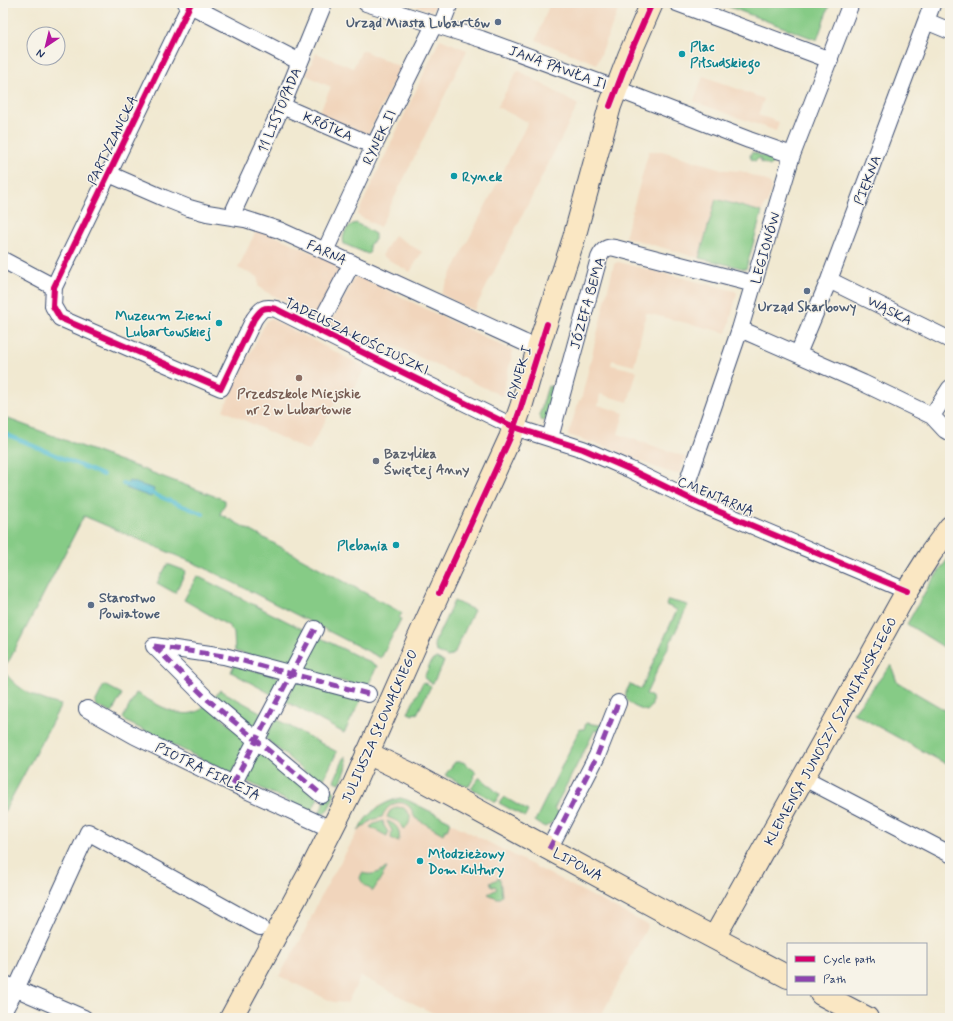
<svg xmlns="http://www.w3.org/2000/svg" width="953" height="1021" viewBox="0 0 953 1021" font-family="Mynerve,sans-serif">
  <rect width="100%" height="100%" fill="#f7f3e8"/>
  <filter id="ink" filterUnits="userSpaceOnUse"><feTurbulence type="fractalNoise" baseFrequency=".025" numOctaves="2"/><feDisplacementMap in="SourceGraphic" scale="8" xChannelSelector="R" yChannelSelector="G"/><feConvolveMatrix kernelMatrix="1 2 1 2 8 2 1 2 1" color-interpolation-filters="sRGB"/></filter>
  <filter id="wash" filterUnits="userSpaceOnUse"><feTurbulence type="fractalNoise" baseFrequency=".012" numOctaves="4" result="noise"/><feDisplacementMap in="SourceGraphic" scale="16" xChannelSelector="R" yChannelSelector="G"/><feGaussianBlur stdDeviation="0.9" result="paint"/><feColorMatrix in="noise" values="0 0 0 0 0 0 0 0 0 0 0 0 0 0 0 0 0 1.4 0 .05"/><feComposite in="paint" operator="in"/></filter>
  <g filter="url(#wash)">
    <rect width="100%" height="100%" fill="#f1e9d1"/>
    <path fill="#f1d5bc" d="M408 3H437L432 11Z
      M550 3H621L597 64 536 40Z
      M440 39 467 50 380 227 357 215Z
      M362 50 400 67 368 135 319 113 331 87 306 75 316 53 353 68Z
      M518 70 578 105 474 311 441 294 528 122 497 107Z
      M703 76 764 99 758 115 779 122 776 131 695 102 694 101Z
      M649 151H662L725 170 741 171 769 182 772 188 767 204H765L762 212 716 199 699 258 625 237Z
      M256 231 271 234 341 266 316 316 264 291 258 286V277L238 268Z
      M394 235 422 252 410 272 382 256Z
      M618 262 735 291 737 293 727 333 646 313 634 366 612 360 611 365 637 371 628 402 600 394 598 405 624 413 618 434 686 457 680 473 676 474 657 468 613 449 568 435 579 400H581L614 264Z
      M356 275 513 351 502 396 372 335 368 341 331 323Z
      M271 319 365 367 355 388 341 391 309 451 223 410 266 321Z
      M400 798 407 800 648 925 600 1018H442L361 976 347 1003 333 1002 279 976 300 941 322 894 360 828 378 806Z"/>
    <path fill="#86cb86" stroke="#507d72" d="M728 3H830L817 40 727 6Z
      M752 152 771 159 773 162 770 166 761 162V160L759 158 755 161 751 159 750 156Z
      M716 199 762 212 746 269 699 258Z
      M356 223 375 234V240L369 245 370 252 368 254 344 244C341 235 347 225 356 223Z
      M548 386 556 388 547 418 544 421H542L539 416Z
      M3 417 225 500V504L220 514 402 613 399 618 401 619 381 658 203 567 84 516 10 659 3 668Z
      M950 556V651L907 624 929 585Z
      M167 565H170L186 571 175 593 157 583Z
      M197 576 308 632 289 667 235 651 234 633 229 626 184 600Z
      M668 600 688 605 646 694 652 697C653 704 652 707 647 711 639 709 624 704 626 693 626 690 629 687 630 684L641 689 677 610 666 605Z
      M454 601 474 610 454 654 448 657 436 651 434 644Z
      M319 637 377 666 367 688 300 670Z
      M437 658 444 662 433 683H431L424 678 431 661Z
      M234 665 282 678 273 695 231 672Z
      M891 665 897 682 950 713V766L853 713Z
      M3 670C17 690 37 699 61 705L3 814Z
      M296 681 361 700 344 733 285 701Z
      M423 682 431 686 417 714 414 713 413 715 408 713Z
      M104 685H105L122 694 112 713 96 706 95 703Z
      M220 690 262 713 253 729 215 697Z
      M136 693C152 701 177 719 196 712 200 711 203 708 206 705L249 741 232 774 127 722 123 718Z
      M276 719 337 752 321 785 265 738Z
      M586 723 606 726 603 734 595 730 554 809 560 813C557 820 552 823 545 827L541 825 535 821 580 729H584Z
      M258 749 318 798 311 812 242 779Z
      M345 756C350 766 344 774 340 783L334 781Z
      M455 762H463L476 772 473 776 475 777 468 787 445 775Z
      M480 777 500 795 496 802 471 788Z
      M331 790 335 792C332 801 329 814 319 814L329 791Z
      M504 797 528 811 525 817 499 803Z
      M400 798 407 800 450 821 447 830H445L443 834 415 818C413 815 413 812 411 809 402 796 386 805 382 817L372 820 358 831C367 813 381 803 400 798Z
      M396 807 404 808 410 815C410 822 409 826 403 829L399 822 387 817 390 811Z
      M383 821 384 826 388 832 387 836 370 827 374 824Z
      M387 821C397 824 402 832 398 842L391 838 392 831Z
      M386 868H387L373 891C367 887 363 885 360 878L362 873C372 876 378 873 386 868Z
      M499 878 500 879 502 896 500 898H497L488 894 497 889 495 886 493 887 490 883Z"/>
    <path fill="#57bfd4" stroke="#397799" d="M129 481 154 489 151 497 126 488Z"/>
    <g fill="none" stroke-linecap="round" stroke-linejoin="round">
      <path stroke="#57bfd4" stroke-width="4" d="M3 433 103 475
        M123 484 132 487
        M148 492 203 514"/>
    </g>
  </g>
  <g filter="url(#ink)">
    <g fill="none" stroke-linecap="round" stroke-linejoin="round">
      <defs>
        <path id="street" d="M186 3 300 62
          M191 3 54 287 53 306 60 318 221 388 254 319C261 309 263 306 276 309L382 362 514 427 583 449 629 469 701 504 907 591
          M366 3 481 39 609 86 749 140 792 155
          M677 3 830 60
          M926 21 950 31
          M441 26 450 3
          M282 106 374 146
          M109 174 164 198 189 208 207 213 245 219 279 230 369 271 523 342 538 348
          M233 217 235 208 282 106 324 3
          M325 251 374 146 434 25
          M3 260 54 287
          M829 280 950 340
          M317 329 352 263
          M740 329 863 383 932 416 945 430 950 433
          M798 354 829 280 932 5
          M932 416 950 388
          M550 438 599 258C602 251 606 246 615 248L754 284
          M683 495 740 329 792 155 851 3
          M154 646 207 699 322 795
          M154 646 224 656 368 694
          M87 709 135 736 233 784 331 829
          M804 778 950 854
          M233 784 315 629
          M549 849 597 756 618 703
          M3 983 84 1018
          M3 1012 16 989 88 832 260 927"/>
        <path id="secondary" d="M367 753 409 773 678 919 788 977
          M714 938 907 591 931 553 950 527
          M821 994 867 1018
          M231 1018 312 868 351 791 423 628 510 438 521 407 538 348 574 238 610 106 629 56 652 3"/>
      </defs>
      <use href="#street" stroke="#3b4b6f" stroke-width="18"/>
      <use href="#secondary" stroke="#3b4b6f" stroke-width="24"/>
      <use href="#street" stroke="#fff" stroke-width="16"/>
      <use href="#secondary" stroke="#fae7c3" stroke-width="22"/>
      <path stroke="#8e44ad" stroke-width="5" stroke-dasharray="10 5" stroke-linecap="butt" d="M154 646 207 699 322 795
        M154 646 224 656 368 694
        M233 784 315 629
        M549 849 597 756 618 703"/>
      <defs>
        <path id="cycleway" d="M191 3 54 287 53 306 60 318 221 388 254 319C261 309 263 306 276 309L382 362 514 427 583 449 629 469 701 504 907 591
          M610 106 629 56 652 3
          M439 593 510 438 521 407 547 324"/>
      </defs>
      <use href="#cycleway" stroke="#f7f3e8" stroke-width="8"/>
      <use href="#cycleway" stroke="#d6006c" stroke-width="6"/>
    </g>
  </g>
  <g fill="#5c6f8a" stroke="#f7f3e8" stroke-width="1.5">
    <circle cx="498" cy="22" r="4"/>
    <circle cx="807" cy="291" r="4"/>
    <circle cx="91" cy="605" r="4"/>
  </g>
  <g fill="#0f9aa8" stroke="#f7f3e8" stroke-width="1.5">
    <circle cx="682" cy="54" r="4"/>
    <circle cx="454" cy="176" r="4"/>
    <circle cx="219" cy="323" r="4"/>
    <circle cx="396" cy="545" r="4"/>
    <circle cx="420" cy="861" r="4"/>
  </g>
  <circle fill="#8d6e63" stroke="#f7f3e8" stroke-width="1.5" cx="299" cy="378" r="4"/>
  <circle fill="#6b7280" stroke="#f7f3e8" stroke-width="1.5" cx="376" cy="461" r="4"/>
  <g text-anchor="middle" stroke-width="3" stroke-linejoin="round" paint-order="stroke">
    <g font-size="14" font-weight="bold" fill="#4e5e75" stroke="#f7f3e8" text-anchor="end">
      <text x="490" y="27">Urząd Miasta Lubartów</text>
      <text x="807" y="311" text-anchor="middle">Urząd Skarbowy</text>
      <text x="99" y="602" text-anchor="start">Starostwo<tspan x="99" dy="16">Powiatowe</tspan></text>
    </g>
    <g font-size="14" font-weight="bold" fill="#0d838f" stroke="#f7f3e8" text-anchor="start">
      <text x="690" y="51">Plac<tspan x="690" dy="16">Piłsudskiego</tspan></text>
      <text x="462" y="181">Rynek</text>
      <text x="211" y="320" text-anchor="end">Muzeum Ziemi<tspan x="211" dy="16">Lubartowskiej</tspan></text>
      <text x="388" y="550" text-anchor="end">Plebania</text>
      <text x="428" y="858">Młodzieżowy<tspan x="428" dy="16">Dom Kultury</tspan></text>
    </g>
    <g font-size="14" fill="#1b2f5e" stroke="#f7f3e8">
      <text transform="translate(558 67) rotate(20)" y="5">JANA PAWŁA II</text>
      <text transform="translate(279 110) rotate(-67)" y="5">11 LISTOPADA</text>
      <text transform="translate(328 126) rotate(24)" y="5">KRÓTKA</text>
      <text transform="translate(379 137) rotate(-64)" y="5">RYNEK II</text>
      <text transform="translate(112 140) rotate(-64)" y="5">PARTYZANCKA</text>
      <text transform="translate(867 180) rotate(-69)" y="5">PIĘKNA</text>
      <text transform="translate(765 248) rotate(-74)" y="5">LEGIONÓW</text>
      <text transform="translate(327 252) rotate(24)" y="5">FARNA</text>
      <text transform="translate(587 303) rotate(-74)" y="5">JÓZEFA BEMA</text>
      <text transform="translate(890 310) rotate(27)" y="5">WĄSKA</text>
      <text transform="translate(357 336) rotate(26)" y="5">TADEUSZA KOŚCIUSZKI</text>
      <text transform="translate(519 372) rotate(-73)" y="5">RYNEK I</text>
      <text transform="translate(716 496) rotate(23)" y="5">CMENTARNA</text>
      <text transform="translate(379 726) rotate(-66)" y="5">JULIUSZA SŁOWACKIEGO</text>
      <text transform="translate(830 731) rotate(-61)" y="5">KLEMENSA JUNOSZY SZANIAWSKIEGO</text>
      <text transform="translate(208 771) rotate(26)" y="5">PIOTRA FIRLEJA</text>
      <text transform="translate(578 864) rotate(28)" y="5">LIPOWA</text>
    </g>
    <g font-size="14" font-weight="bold" fill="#785e54" stroke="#f7f3e8">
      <text x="299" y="398">Przedszkole Miejskie<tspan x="299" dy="16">nr 2 w Lubartowie</tspan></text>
    </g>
    <g font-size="14" font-weight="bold" fill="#5b616d" stroke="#f7f3e8" text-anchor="start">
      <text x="384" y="458">Bazylika<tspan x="384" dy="16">Świętej Anny</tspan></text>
    </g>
  </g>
  <rect width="953" height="1021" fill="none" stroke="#f7f3e8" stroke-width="16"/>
  <rect x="787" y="943" width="140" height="52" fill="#f7f3e8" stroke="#9fa5b1"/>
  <rect x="795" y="956" width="20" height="6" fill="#d6006c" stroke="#9fa5b1"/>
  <text x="823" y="963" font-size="12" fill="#1b2f5e">Cycle path</text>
  <rect x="795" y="976" width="20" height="6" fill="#8e44ad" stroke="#9fa5b1"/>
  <text x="823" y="983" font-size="12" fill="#1b2f5e">Path</text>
  <g transform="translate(46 46) rotate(215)"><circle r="19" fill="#f7f3e8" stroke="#9fa5b1"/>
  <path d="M0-3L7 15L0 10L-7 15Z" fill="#b5179e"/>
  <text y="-6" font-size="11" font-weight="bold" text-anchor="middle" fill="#1b2f5e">N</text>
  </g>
</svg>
